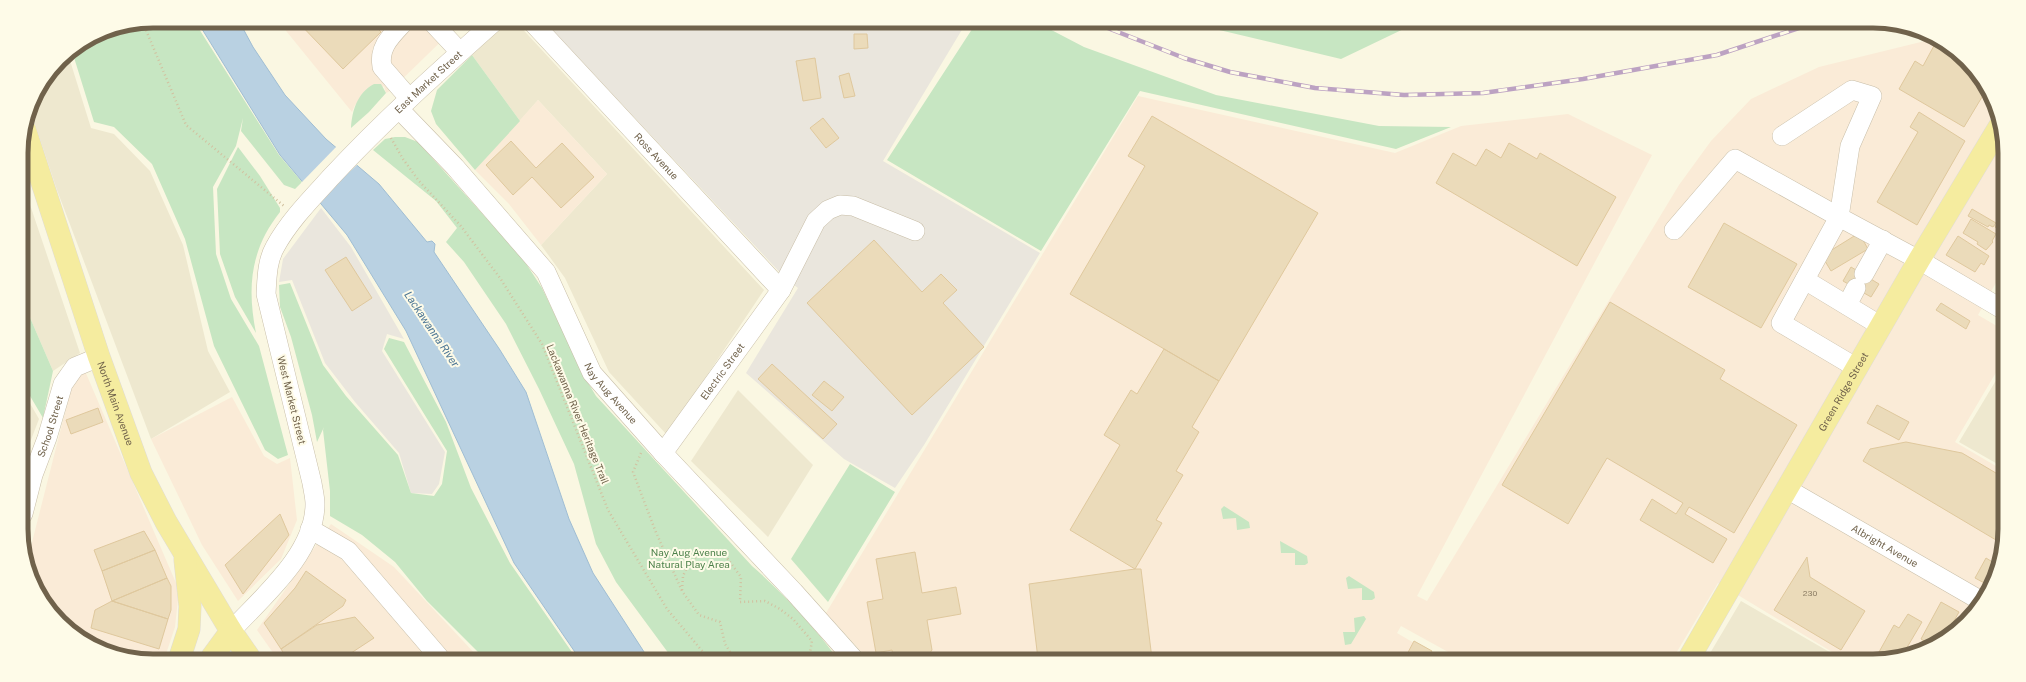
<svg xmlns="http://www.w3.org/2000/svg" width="2026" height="682" viewBox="0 0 2026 682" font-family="'Public Sans',sans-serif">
  <rect width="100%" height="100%" fill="#faf7e2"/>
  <path fill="#eee8cf" d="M505 22H516L764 290 667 435 609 372 565 278 541 245 607 174 538 100 520 121 472 55Z
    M68 54 91 128 114 134 150 171 183 245 208 351 230 392 151 439 57 190 30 109 31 102 60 60Z
    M21 178 80 353 53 371 22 299Z
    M2001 372V466L1959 442Z
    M738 390 813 465 768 537 691 461Z
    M23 391 39 419 29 445 23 436Z
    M1741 601 1845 661 1706 660Z"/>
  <path fill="#faebd7" d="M278 21 461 22 390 91 386 93 384 86 355 105 352 112Z
    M1937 38 1972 66 2003 128 2002 272 1978 315 2002 329 2001 364 1955 442 2001 469 2000 563 1983 602 1953 634 1923 651 1881 661H1847L1718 583 1672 660H1458L1459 658 1401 626 1397 633 1443 660 867 658 826 613 1138 96 1395 153 1461 126 1568 114 1652 155 1417 596 1427 601 1679 185 1711 141 1751 99 1819 67Z
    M538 100 607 174 541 245 509 204 475 170Z
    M85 371 179 590 175 627 165 657 119 656 80 639 54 616 27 562 72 385Z
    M232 397 264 456 277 464 290 458 297 520 281 559 238 601 202 545 151 439Z
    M331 524 394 567 478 657H276L257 630Z"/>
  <path fill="#eae6dd" d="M545 22 966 23 883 161 1040 253 924 445 895 488 844 459 746 373 798 288 786 279Z
    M321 208 351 247 404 339 387 334 382 351 445 452 439 484 432 494 411 493 399 453 355 402 325 363 292 280 279 282 283 259Z"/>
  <path fill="#c7e6c2" d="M153 21H194L279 155 302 182 295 189 284 185 241 131 243 118 236 146 213 187 216 254 231 299 259 346 288 455 278 459 265 450 214 346 185 239 152 164 114 127 94 122 72 51 103 31Z
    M976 23H1038L1084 47 1216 95 1379 126 1451 127 1396 149 1140 91 1041 251 887 160Z
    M1194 24H1414L1341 59Z
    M472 55 520 121 475 170 436 124 431 111 437 90Z
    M374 84H381L386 93 369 112 351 128C352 111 357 93 374 84Z
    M395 137H405L418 142 523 259 542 288 584 376 596 396 752 566C784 594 812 624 837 658H672L616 582 596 544 574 464 539 389 506 324 464 262 446 242 457 228 436 201 373 150 385 139Z
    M238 147 260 176 280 208V212C250 250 247 288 256 333L235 297 220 254 217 189Z
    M290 283 323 365 346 396 398 455 411 493 434 496 442 484 447 451 384 349 389 338 404 342 446 422 471 488 510 563 576 658 483 657 427 601 395 562 362 535 330 516V491L323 430 324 427 317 442 312 415 291 337 280 307 279 285Z
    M22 299 53 371 43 418 23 384Z
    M850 464 895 492 828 602 791 559Z
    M1224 506 1249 522 1250 528 1237 530 1236 518 1223 519 1221 509Z
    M1280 541 1307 556 1308 563 1305 565H1295V553H1281Z
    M1349 576 1374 592 1375 598 1372 600H1362V588L1348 589 1346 578Z
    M1364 616 1366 619 1351 644 1345 645 1343 632H1355L1354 618Z"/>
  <path fill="#b9d1e2" stroke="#9fbdd3" d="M197 21H239L253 47 285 95 326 139 379 184 427 242 432 241 435 244 434 252 500 350 526 392 569 519 593 573 648 658H579L514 563 406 331 347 235 280 155Z"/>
  <path fill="#faf7e2" d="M337 146 358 164 317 202 301 183Z"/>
  <path fill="#ebdbba" stroke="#dfc89d" d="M297 21 371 22 381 32 343 69Z
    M854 34H867L868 48 854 49Z
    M1936 42 1972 66 1985 92 1964 127 1899 89 1915 61 1923 66Z
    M815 58 821 98 803 101 796 61Z
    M849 73 855 96 844 98 839 76Z
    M1919 112 1965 141 1917 225 1877 202 1918 132 1910 127Z
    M1152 116 1318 213 1219 381 1070 294 1145 166 1128 156Z
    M823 118 839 138 826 148 810 128Z
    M511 141 536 168 562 143 594 177 561 208 532 177 513 195 486 165Z
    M1509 143 1537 159 1540 153 1616 197 1577 266 1436 183 1453 153 1476 166 1486 149 1501 158Z
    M1972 209 1996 223 1993 227 1989 225 1988 227 1968 216Z
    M2002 216V232L1995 227Z
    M1971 219 1996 234 1992 241 1993 242 1986 250 1977 244 1978 242 1963 233Z
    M1724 223 1797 264 1761 328 1688 287Z
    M1859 233 1868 249 1831 271 1822 256Z
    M1958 236 1989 256 1984 265 1981 263 1975 272 1946 255Z
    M874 240 922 292 941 274 957 290 943 303 984 347 912 415 807 303Z
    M346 257 372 298 352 311 325 270Z
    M1851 267 1879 284 1871 297 1843 281Z
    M1610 302 1725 370 1720 379 1797 425 1734 533 1689 507 1685 514 1727 539 1713 563 1640 520 1652 499 1676 514 1683 503 1607 458 1568 524 1502 485Z
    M1941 303 1970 321 1966 329 1936 310Z
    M1164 349 1219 381 1192 427 1199 432 1176 471 1183 475 1156 520 1162 523 1135 569 1070 530 1120 445 1104 435 1131 390 1137 394Z
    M772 364 837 424 823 439 758 379Z
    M824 381 844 397 832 411 812 395Z
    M1877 405 1909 422 1899 440 1867 423Z
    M98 408 103 422 71 434 66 420Z
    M1906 442 1962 453 2001 476V543L1863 461 1870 449Z
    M280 514 289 535 243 594 225 565Z
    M144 531 155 550 102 571 94 550Z
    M155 550 167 578 112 601 102 571Z
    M915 552 922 593 956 587 961 614 927 620 932 650 926 658H893L892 650 876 653 867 602 883 599 876 559Z
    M1807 557 1810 577 1865 611 1841 650 1774 610Z
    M1986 558 1999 566 1990 586 1975 578Z
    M1135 569H1141L1152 659H1038L1029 584Z
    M306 571 346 600 343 606 281 649 264 623 295 588Z
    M167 578 171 586V610L168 619 112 601Z
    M112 601 168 619 159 649 91 628 95 610Z
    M1941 602 1959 612 1944 639 1932 646 1921 639Z
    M1908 614 1922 622 1902 656 1874 661 1894 625 1899 628Z
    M355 617 374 638 345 657H286L281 649 317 625Z
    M1414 641 1432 651 1427 660H1404Z"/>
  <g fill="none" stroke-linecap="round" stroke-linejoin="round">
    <defs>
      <g id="minor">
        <path d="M404 22C392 35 378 47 382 67L409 98"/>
        <path d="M432 22 460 52"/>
        <path id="s1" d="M532 22 781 290"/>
        <path id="s2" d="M399 109 455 167 546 272 592 373 663 453 794 592 853 658"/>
        <path d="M1782 136 1852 90 1872 96 1850 146 1839 217 1919 260 2002 309"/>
        <path d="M1674 230 1735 159 1839 217 1781 323 1857 368"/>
        <path d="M1864 274 1883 240"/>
        <path d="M1805 280 1881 326"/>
        <path d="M1847 305 1856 288"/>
        <path id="s3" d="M663 453 781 290 816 221 828 210 840 205 853 206 915 231"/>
        <path id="s4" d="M1787 489 1983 602"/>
        <path id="s5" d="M23 514 33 475 47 438 63 384 75 367 99 357"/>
        <path d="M310 529 348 551 439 657"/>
        <path id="s6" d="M231 631C262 597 315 554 315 504 315 497 313 490 312 483L266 294C267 278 267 261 275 247 289 221 312 198 332 176 383 121 438 72 494 22"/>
      </g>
      <g id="major">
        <path id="s7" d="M25 130 99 357 141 473 166 522 231 631 249 657"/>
        <path d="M180 657 189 629 190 606 185 560"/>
        <path d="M212 657 231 631"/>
        <path id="s8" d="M1688 660 1919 260 2001 124"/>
      </g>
    </defs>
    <use href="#minor" stroke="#c8bea8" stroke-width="20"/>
    <use href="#major" stroke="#e0dcd7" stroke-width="23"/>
    <path stroke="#d2c1a0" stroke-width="2.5" stroke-dasharray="1 3" stroke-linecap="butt" d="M143 23 186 125 284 206
      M391 138 403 159 419 181 460 225 500 278 542 344 608 510 667 609 708 658
      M641 453 633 472 655 530 682 591 699 615 720 622 725 644 734 658
      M682 590 683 576 689 563 701 553 713 552 727 558 741 577 740 602 765 601 780 609 793 619 812 641 809 658"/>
    <use href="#minor" stroke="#fff" stroke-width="19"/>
    <use href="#major" stroke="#f5ec9f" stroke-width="22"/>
    <defs>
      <path id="rail" d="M1095 23 1184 58 1230 72 1315 88 1404 95 1483 93 1583 79 1717 55 1808 25"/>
    </defs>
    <use href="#rail" stroke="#bca2c2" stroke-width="4.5"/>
    <use href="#rail" stroke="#fefbe8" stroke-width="3" stroke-dasharray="9" stroke-linecap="butt"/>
  </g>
  <g text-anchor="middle" stroke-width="4" stroke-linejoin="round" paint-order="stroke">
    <g font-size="8" fill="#8f8067">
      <text x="1810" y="596">230</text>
    </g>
    <g font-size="10" fill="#70624b" stroke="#fefbe8">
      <text dy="4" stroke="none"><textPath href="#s6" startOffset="646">East Market Street</textPath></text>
      <text dy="4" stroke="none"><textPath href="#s1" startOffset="183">Ross Avenue</textPath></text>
      <text dy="4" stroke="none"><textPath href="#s3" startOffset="101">Electric Street</textPath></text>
      <text dy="4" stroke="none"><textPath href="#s8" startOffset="310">Green Ridge Street</textPath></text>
      <text dy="4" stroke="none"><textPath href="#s2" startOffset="358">Nay Aug Avenue</textPath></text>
      <text transform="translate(292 400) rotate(76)" y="4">West Market Street</text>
      <text dy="4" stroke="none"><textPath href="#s7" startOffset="288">North Main Avenue</textPath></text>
      <text transform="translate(578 414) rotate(68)" y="4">Lackawanna River Heritage Trail</text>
      <text dy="4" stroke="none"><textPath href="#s5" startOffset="92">School Street</textPath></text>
      <text dy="4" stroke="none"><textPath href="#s4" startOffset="113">Albright Avenue</textPath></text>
    </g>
    <g font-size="10" fill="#4b8049" stroke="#fefbe8">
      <text x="689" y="556">Nay Aug Avenue<tspan x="689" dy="12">Natural Play Area</tspan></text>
    </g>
    <g font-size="11" font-style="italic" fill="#4f7896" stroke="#fefbe8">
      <text transform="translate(432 329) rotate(56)" y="4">Lackawanna River</text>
    </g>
  </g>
  <path d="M0 0H2026V682H0ZM153 28H1873A125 125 0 0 1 1998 153V529A125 125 0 0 1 1873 654H153A125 125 0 0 1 28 529V153A125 125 0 0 1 153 28Z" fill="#fefbe8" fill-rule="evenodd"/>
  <path fill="none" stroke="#70624b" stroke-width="5" d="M153 28H1873A125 125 0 0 1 1998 153V529A125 125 0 0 1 1873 654H153A125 125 0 0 1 28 529V153A125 125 0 0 1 153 28Z"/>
</svg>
